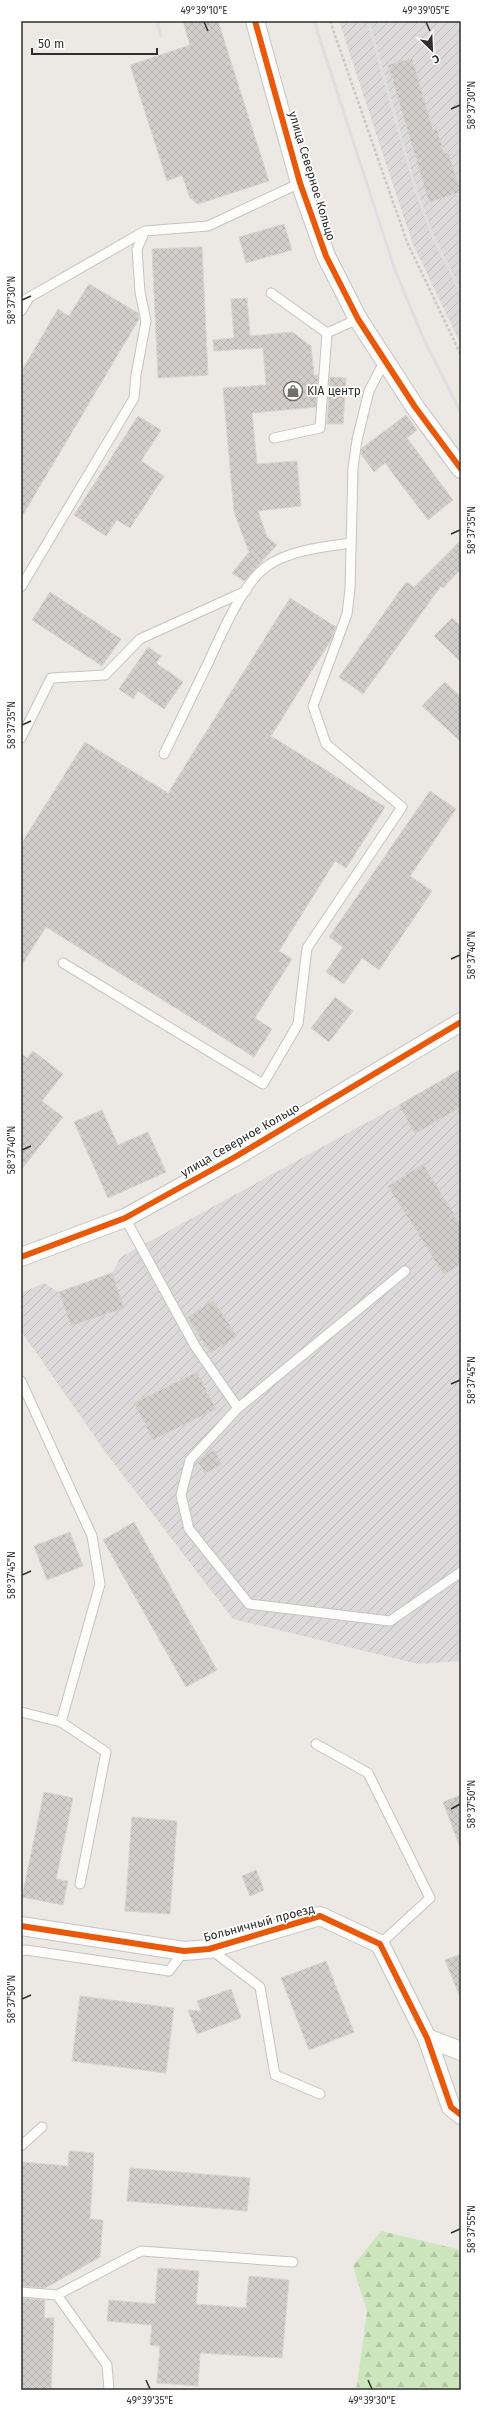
<svg xmlns="http://www.w3.org/2000/svg" width="482" height="2411" viewBox="0 0 482 2411" font-family="'Fira Sans',sans-serif">
  <defs>
    <pattern id="industrial-furrows" width="10" height="10" patternUnits="userSpaceOnUse"><rect width="10" height="10" fill="#dcd9db"/><path d="M-1 1l2-2M0 10L10 0M9 11l2-2" fill="none" stroke="#bdbbbc"/></pattern>
    <pattern id="forest-firs" width="22" height="20" patternUnits="userSpaceOnUse"><rect width="22" height="20" fill="#cee6be"/><path d="M5 1l3.5 6h-7zM16 11l3.5 6h-7z" fill="#b1c6a4"/></pattern>
    <pattern id="building-cross-hatch" width="8" height="8" patternUnits="userSpaceOnUse"><rect width="8" height="8" fill="#d1cecb"/><path d="M0 0l8 8M0 8l8-8" fill="none" stroke="#b4b1af"/></pattern>
  </defs>
  <rect width="100%" height="100%" fill="#ece8e4"/>
  <path fill="url(#industrial-furrows)" d="M339 21H461V345L412 242Z
    M461 1069V1661L418 1664 233 1619 109 1457 21 1331V1293L44 1283 59 1292 112 1273 121 1257 399 1105Z"/>
  <path fill="url(#forest-firs)" d="M381 2231 461 2250V2390H352L357 2386 367 2311 353 2266Z"/>
  <path fill="url(#building-cross-hatch)" stroke="#d7d4d0" d="M183 21H218L269 181 198 204 190 198 182 175 167 181 130 65 190 45Z
    M412 58 433 130 437 129 444 153 448 152 461 192 429 202 388 65Z
    M284 224 292 250 246 263 239 237Z
    M202 247 208 375 158 378 152 249Z
    M89 284 138 313 139 319 21 518V372L58 309 69 316Z
    M247 298 250 336 292 332 311 346 314 375 318 376 316 407 252 413 257 464 297 461 301 506 258 511 267 537 277 545 244 581 232 573 249 552 234 512 223 388 266 385 263 348 214 351 213 340 234 338 231 299Z
    M330 377 346 378 343 424H327Z
    M406 415 417 430 407 438 453 500 428 520 385 463 374 472 361 454 362 448Z
    M138 416 161 430 141 461 164 476 130 528 117 520 106 536 74 515Z
    M461 540V569L443 588 441 586 363 694 339 677 406 582 414 587Z
    M50 592 121 639 102 666 32 620Z
    M290 598 336 627 331 640 271 736 385 807 346 868 335 861 279 951 292 959 255 1018 272 1029 254 1057 46 927 21 966V844L85 742 168 793Z
    M452 618 461 626V662L434 636Z
    M148 647 161 656 156 663 183 682 164 709 138 691 133 699 119 689Z
    M445 682 461 697V742L422 706Z
    M430 791 456 809 410 876 432 891 379 970 362 958 344 984 326 972 343 947 329 937Z
    M335 997 353 1011 329 1042 311 1028Z
    M33 1051 63 1074 42 1101 63 1117 21 1170V1053L27 1058Z
    M461 1069V1107L415 1134 399 1105Z
    M102 1110 118 1145 148 1132 166 1172 108 1198 74 1122Z
    M423 1164 461 1225V1264L444 1275 388 1186Z
    M112 1273 124 1308 71 1326 59 1292Z
    M213 1300 237 1336 211 1353 187 1318Z
    M197 1372 216 1409 153 1440 134 1403Z
    M214 1450 222 1464 205 1474 197 1461Z
    M134 1522 217 1670 186 1687 103 1540Z
    M70 1532 83 1566 47 1580 34 1546Z
    M44 1792 73 1798 56 1879 68 1881 63 1905 22 1897Z
    M461 1795V1847H460L443 1802Z
    M132 1817 177 1821 170 1914 125 1911Z
    M256 1870 264 1890 250 1896 242 1876Z
    M461 1954V1997H460L445 1960Z
    M326 1961 354 2032 309 2050 281 1978Z
    M231 1989 241 2018 197 2034 188 2010 201 2011 197 2001Z
    M80 1996 174 2008 166 2073 72 2061Z
    M69 2151 94 2153 90 2219 103 2220 100 2257 45 2288 21 2286V2162L68 2166Z
    M130 2168 250 2178 247 2211 127 2201Z
    M158 2268 199 2271 196 2304 246 2308 249 2276 289 2280 282 2358 200 2353 198 2386 157 2383 160 2346 150 2345 152 2325 107 2321 109 2300 155 2304Z
    M21 2298 45 2300 44 2318H54L51 2390 21 2389Z"/>
  <g fill="none" stroke-linecap="round" stroke-linejoin="round">
    <defs>
      <path id="service" d="M271 293 327 333 358 319
        M21 302 145 231
        M21 311 29 298
        M274 438 320 428 327 333
        M21 587 134 398 136 375 146 321 140 292 137 249 145 231 208 226 300 183
        M21 738 51 678 105 675 140 639 246 591
        M164 754C179 723 194 692 209 661 221 635 243 583 267 566 290 550 323 547 351 543
        M63 963 263 1084 298 1024 307 948 402 807 326 744 313 706 347 614 350 589 353 468 357 440 369 391 385 360
        M125 1218 195 1346 238 1408 190 1460 181 1495 189 1529 249 1604 390 1621 461 1572
        M21 1381 92 1536 100 1584 61 1722 106 1752 80 1884
        M238 1408 405 1271
        M21 1712 61 1722
        M316 1744 368 1773 430 1898 380 1944
        M210 1949 260 1987 275 2075 320 2094
        M21 1951 26 1950 169 1971 184 1951
        M21 2146 42 2127
        M21 2292 57 2295 107 2365 109 2390
        M57 2295 141 2251 293 2262"/>
      <path id="minor" d="M255 21 300 183 326 256 358 319 415 407 461 469
        M21 1257 125 1218 235 1157 461 1022
        M21 1926 184 1951 209 1949 320 1916 380 1944 427 2038 451 2107 461 2115
        M427 2038 461 2051"/>
    </defs>
    <use href="#service" stroke="#c5c4c5" stroke-width="11"/>
    <use href="#minor" stroke="#c5c4c5" stroke-width="20"/>
    <path stroke="#c9c9c8" stroke-width="2.5" stroke-dasharray="3 2" stroke-linecap="butt" d="M330 21 407 242 461 355"/>
    <use href="#service" stroke="#fcfcfb" stroke-width="9"/>
    <use href="#minor" stroke="#fcfcfb" stroke-width="18"/>
    <path stroke="#dfdfe1" stroke-width="3" d="M157 21 161 36
      M314 21 395 270 424 340 461 413
      M368 21 416 191 434 239 461 293
      M459 21 461 22"/>
    <defs>
      <path id="cycleway" d="M255 21 300 183 326 256 358 319 415 407 461 469
        M21 1257 125 1218 235 1157 461 1022
        M21 1926 184 1951 209 1949 320 1916 380 1944 427 2038 451 2107 461 2115"/>
    </defs>
    <use href="#cycleway" stroke="#fff" stroke-width="8"/>
    <use href="#cycleway" stroke="#e8590c" stroke-width="6"/>
  </g>
  <path fill="none" stroke="#2e2e2e" stroke-width="1.5" d="M204 22 208 31M426 22 430 31M451 109 460 105M22 300 31 296M451 534 460 530M22 725 31 721M451 959 460 955M22 1150 31 1146M451 1384 460 1380M22 1575 31 1571M451 1809 460 1804M22 1999 31 1995M451 2233 460 2229M146 2380 150 2389M368 2380 372 2389"/>
  <defs>
    <symbol id="shop-ring" viewBox="-11 -11 22 22"><circle r="9.5" fill="#fff" stroke="#706f6e" stroke-width="1.5"/><path d="M-5-2.5h2.3a2.7 3.5 0 0 1 5.4 0H5L5.5 6h-11ZM-1.5-2.5h3a1.5 2.3 0 0 0-3 0Z" fill="#706f6e"/></symbol>
  </defs>
  <g fill-rule="evenodd">
    <use href="#shop-ring" x="282" y="380" width="22" height="22"/>
  </g>
  <g text-anchor="middle" stroke-width="3.5" stroke-linejoin="round" paint-order="stroke">
    <g font-size="12" fill="#2e2e2e" stroke="#fff">
      <text transform="translate(312 176) rotate(73)" y="4">улица Северное Кольцо</text>
      <text transform="translate(240 1140) rotate(-30)" y="4">улица Северное Кольцо</text>
      <text transform="translate(259 1923) rotate(-15)" y="4">Больничный проезд</text>
    </g>
    <g font-size="12" fill="#2e2e2e" stroke="#fff" text-anchor="start">
      <text x="307" y="395">KIA центр</text>
    </g>
  </g>
  <rect width="482" height="2411" fill="none" stroke="#ffffff" stroke-width="44"/>
  <g transform="translate(432 50) rotate(156)" stroke="#ffffff" stroke-width="3" paint-order="stroke">
  <path d="M0-3L7 15L0 10L-7 15Z" fill="#2e2e2e"/>
  <text y="-6" font-size="11" font-weight="bold" text-anchor="middle" fill="#2e2e2e">С</text>
  </g>
  <path d="M32 48v6h125v-6" fill="none" stroke="#2e2e2e" stroke-width="2"/>
  <text x="38" y="48" font-size="12" fill="#2e2e2e" stroke="#ffffff" stroke-width="3" paint-order="stroke">50 m</text>
  <rect x="22" y="22" width="438" height="2367" fill="none" stroke="#2e2e2e" stroke-width="1.5"/>
  <g font-size="10" text-anchor="middle" fill="#2e2e2e">
    <text x="204" y="14">49°39'10"E</text>
    <text x="426" y="14">49°39'05"E</text>
    <text transform="translate(471 105) rotate(-90)" y="4">58°37'30"N</text>
    <text transform="translate(11 300) rotate(-90)" y="4">58°37'30"N</text>
    <text transform="translate(471 530) rotate(-90)" y="4">58°37'35"N</text>
    <text transform="translate(11 725) rotate(-90)" y="4">58°37'35"N</text>
    <text transform="translate(471 955) rotate(-90)" y="4">58°37'40"N</text>
    <text transform="translate(11 1150) rotate(-90)" y="4">58°37'40"N</text>
    <text transform="translate(471 1380) rotate(-90)" y="4">58°37'45"N</text>
    <text transform="translate(11 1575) rotate(-90)" y="4">58°37'45"N</text>
    <text transform="translate(471 1804) rotate(-90)" y="4">58°37'50"N</text>
    <text transform="translate(11 1999) rotate(-90)" y="4">58°37'50"N</text>
    <text transform="translate(471 2229) rotate(-90)" y="4">58°37'55"N</text>
    <text x="150" y="2404">49°39'35"E</text>
    <text x="372" y="2404">49°39'30"E</text>
  </g>
</svg>
